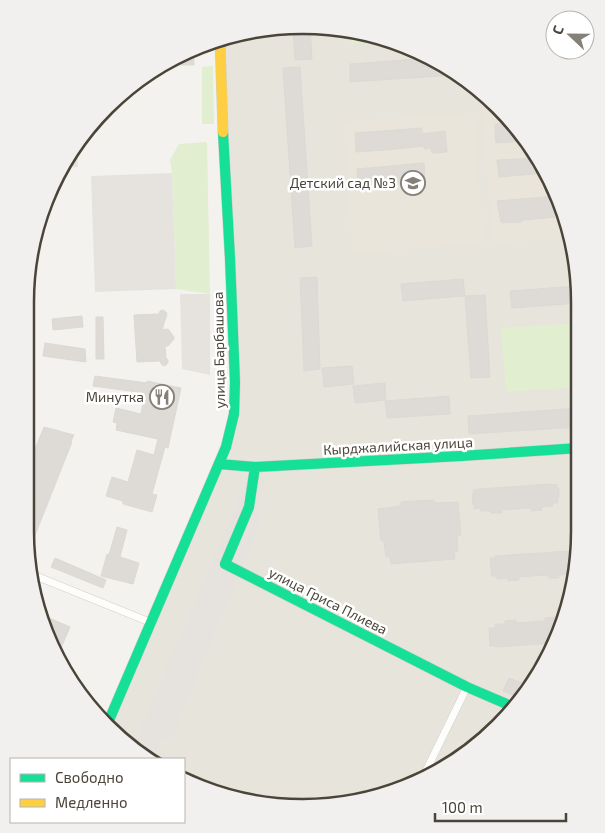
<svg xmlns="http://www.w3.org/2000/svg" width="605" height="833" viewBox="0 0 605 833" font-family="'Exo 2',sans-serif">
  <rect width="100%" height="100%" fill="#f4f2ee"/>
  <path fill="#e7e4dc" d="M321 26 425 54 511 120 552 180 578 266 579 548 551 653 485 739 409 787 338 806H266L184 781V759H150L120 739 107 725 234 414 220 39Z"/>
  <path fill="#eae5da" d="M498 109 511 120 552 180 569 238 492 243 483 110Z
    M473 113 483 243 353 253 344 122Z"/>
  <path fill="#e1eecf" d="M353 34 379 41 351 44Z
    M213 66 214 124H202V67Z
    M207 142 210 294 176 289 172 173 170 160 179 144Z
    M577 323 578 342V387L506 392 501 328Z"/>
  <path fill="#e6e3df" d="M77 146 78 167 61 168 62 163Z
    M172 173 176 289 95 292 91 176Z
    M180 294H210V375L182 369Z
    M247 479H267L255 509 261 522 173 736 162 740 154 759H150L132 748Z"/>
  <path fill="#dedbd6" stroke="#dcd9d4" d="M310 27 312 59 295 60 293 29Z
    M181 58H194V65H169Z
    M431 58 454 75 350 82V64Z
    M300 67 312 246 295 248 283 68Z
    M514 123 525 141 496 143 495 124Z
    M422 128V134L445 131 447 152 432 153 431 148 424 149V146L397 149 356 152 355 133Z
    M537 158 547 173 499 177 497 160Z
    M424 163 425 182 358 187 357 169Z
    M555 196H556L557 217 522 220V222L502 223V221L501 222 497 201Z
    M317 277 320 369 304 371 300 278Z
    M463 279 465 296 403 301 401 284Z
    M578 286V303L512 308 510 291Z
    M485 295 490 377 471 378 465 296Z
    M163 310 166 312 167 314 162 330 168 329 174 337V339L168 346H165L166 358 168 360V363L165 366 162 365 160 361 137 362 134 315 159 314 160 311Z
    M82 316 83 327 53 330 52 319Z
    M96 317H103L104 359H96Z
    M45 343 85 349 86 362 43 356Z
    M352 366 354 384 324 387 322 368Z
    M95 376 147 383V381L181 388 168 448 165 447 152 494 157 495 152 512 123 504V501L106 496 112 477 128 482 137 450 154 455 158 439 116 430 117 423 113 422 116 408 141 414 145 393 93 386Z
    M385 383 386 400 355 403 353 386Z
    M449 396 450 414 387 418 385 401Z
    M579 408V427L469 434 468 416Z
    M44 427 74 435 71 441 72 442 28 553 25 530 26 471Z
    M552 484V485L557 484V488H559V497H558V503H552L553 506 542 507V510L531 511V508L502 510V513H491V511H481L480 508 474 509V504L473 505 472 494H474L473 490H478V489Z
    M434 500V503L458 502 461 535H457L458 551H454L455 559 391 564 390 557H386L384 541H381L378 509 401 506V502Z
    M117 527 127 530 120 557 139 563 133 584 101 576 107 554 109 555Z
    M569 551V553L574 552 575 565 573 571H569V574L559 575V578H548V575L531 576 519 577V580L508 581V578L497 579V576H492L490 558H495V556Z
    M55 558 106 580 103 588 51 567Z
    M40 614 70 627 58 655 50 636Z
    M556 617V620L560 619 554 643 496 647 495 646H490L489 628H495V624H505V621L516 620V623L545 621V618Z
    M509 678 527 685 518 697 503 691Z"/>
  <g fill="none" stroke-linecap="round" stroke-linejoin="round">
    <defs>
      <path id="street" d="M31 574 152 623
        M422 779 467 687"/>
      <path id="fast" d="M219 464 255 467 461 456 579 448
        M255 467 249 507 225 564 467 687 511 706
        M107 725 226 447 234 414 235 382 230 258 223 132"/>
      <path id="slow" d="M220 39 223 132"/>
    </defs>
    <use href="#street" stroke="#d2d0cb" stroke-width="8"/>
    <use href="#fast" stroke="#d3cfc5" stroke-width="11"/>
    <use href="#slow" stroke="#d3cfc5" stroke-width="11"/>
    <use href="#street" stroke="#fdfdfc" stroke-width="7"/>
    <use href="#fast" stroke="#16e098" stroke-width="10"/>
    <use href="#slow" stroke="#ffcf43" stroke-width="10"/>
  </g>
  <defs>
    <symbol id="school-ring" viewBox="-11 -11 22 22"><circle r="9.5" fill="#fff" stroke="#868178" stroke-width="1.5"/><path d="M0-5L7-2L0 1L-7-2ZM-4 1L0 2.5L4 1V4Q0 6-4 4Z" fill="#868178"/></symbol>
    <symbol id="restaurant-ring" viewBox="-11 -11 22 22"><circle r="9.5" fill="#fff" stroke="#868178" stroke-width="1.5"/><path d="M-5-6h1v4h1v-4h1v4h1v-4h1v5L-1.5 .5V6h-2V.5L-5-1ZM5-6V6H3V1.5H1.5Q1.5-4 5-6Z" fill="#868178"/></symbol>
  </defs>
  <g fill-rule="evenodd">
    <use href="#school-ring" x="399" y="169" width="28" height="28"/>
    <use href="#restaurant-ring" x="148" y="383" width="28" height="28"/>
  </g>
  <g text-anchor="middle" stroke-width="5" stroke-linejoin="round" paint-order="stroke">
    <g font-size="14" fill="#4b4439" stroke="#fff" text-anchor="end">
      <text x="396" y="188">Детский сад №3</text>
      <text x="144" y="402">Минутка</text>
    </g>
    <g font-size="14" fill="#4b4439" stroke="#fff">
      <text transform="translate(219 350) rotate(-91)" y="5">улица Барбашова</text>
      <text transform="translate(398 446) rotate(-3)" y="5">Кырджалийская улица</text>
      <text transform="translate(328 601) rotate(27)" y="5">улица Гриса Плиева</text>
    </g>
  </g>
  <path d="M0 0H605V833H0ZM302 34H303A268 268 0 0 1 571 302V531A268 268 0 0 1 303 799H302A268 268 0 0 1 34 531V302A268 268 0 0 1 302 34Z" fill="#f1f0ef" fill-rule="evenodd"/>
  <path fill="none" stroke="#4b4439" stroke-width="2.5" d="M302 34H303A268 268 0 0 1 571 302V531A268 268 0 0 1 303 799H302A268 268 0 0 1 34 531V302A268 268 0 0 1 302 34Z"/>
  <rect x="10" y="758" width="175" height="65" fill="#ffffff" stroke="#b7b4b0"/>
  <rect x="20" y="774" width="25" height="8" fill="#16e098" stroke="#b7b4b0"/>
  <text x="55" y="783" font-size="15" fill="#4b4439">Свободно</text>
  <rect x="20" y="799" width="25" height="8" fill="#ffcf43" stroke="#b7b4b0"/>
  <text x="55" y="808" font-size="15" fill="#4b4439">Медленно</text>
  <g transform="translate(570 35) rotate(292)"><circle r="24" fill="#ffffff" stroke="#b7b4b0"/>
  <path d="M0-4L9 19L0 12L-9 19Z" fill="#868178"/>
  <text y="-8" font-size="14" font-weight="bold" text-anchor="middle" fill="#4b4439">С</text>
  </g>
  <path d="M435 813v8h131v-8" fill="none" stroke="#4b4439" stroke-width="2.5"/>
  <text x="442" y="813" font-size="15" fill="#4b4439" stroke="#ffffff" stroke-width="4" paint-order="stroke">100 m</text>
</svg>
